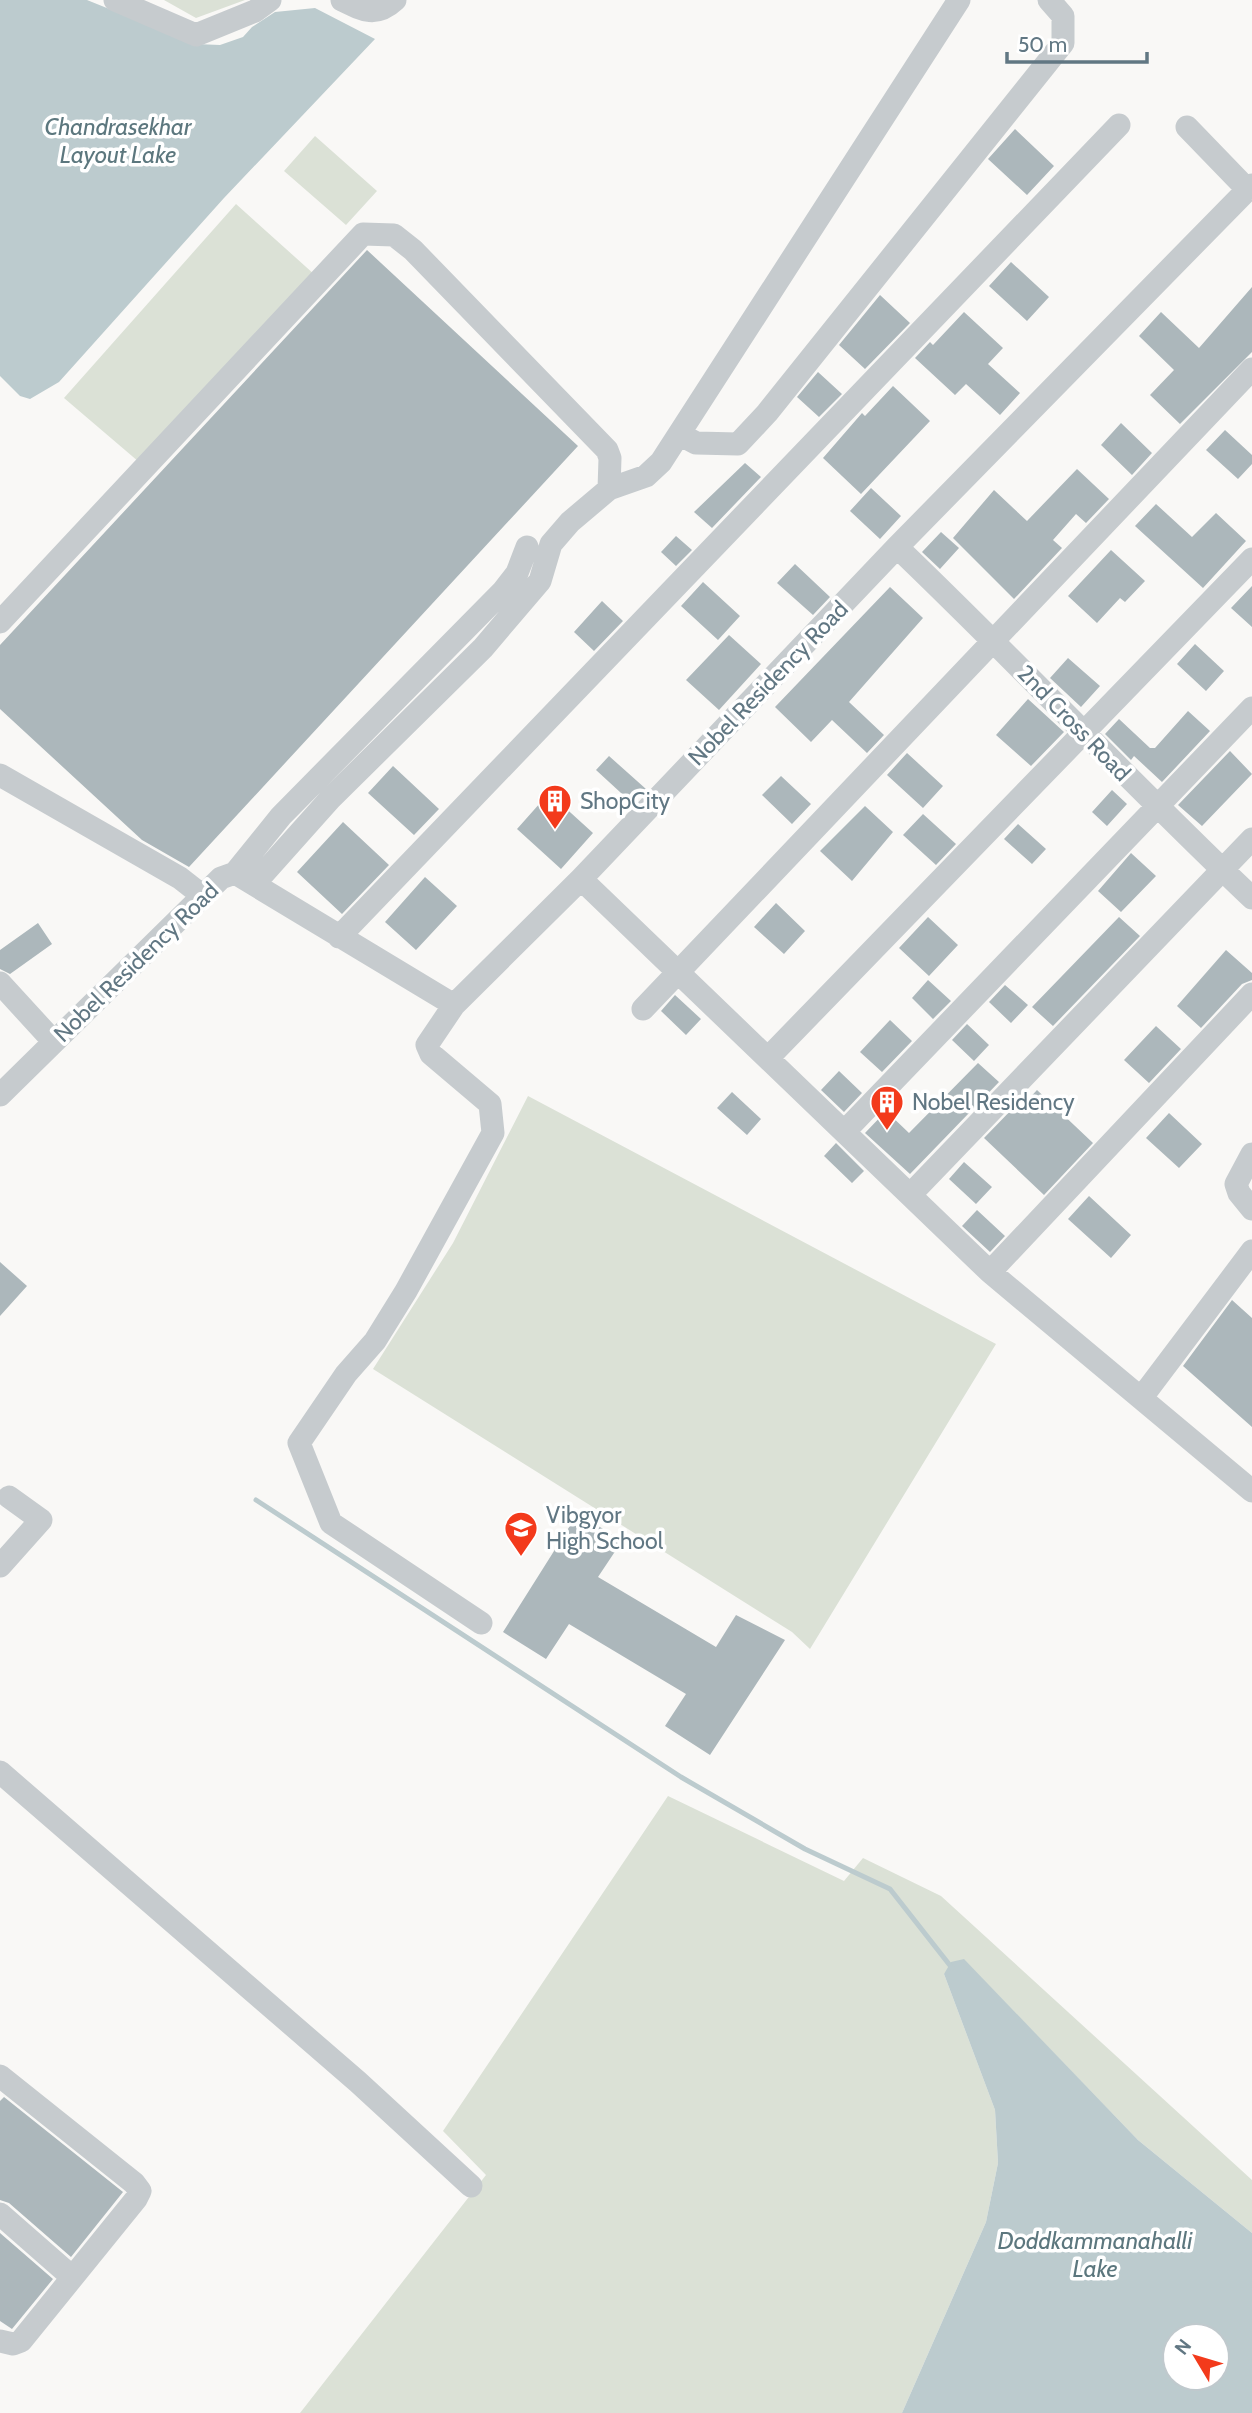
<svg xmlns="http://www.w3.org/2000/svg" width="1252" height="2413" viewBox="0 0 1252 2413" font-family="Cabin,sans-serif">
  <rect width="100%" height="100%" fill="#f9f8f6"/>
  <path fill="#dbe1d6" d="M164 0H245L196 18Z
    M315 136 377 191 346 225 284 171Z
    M236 204 315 275 139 462 64 398Z
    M528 1096 996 1344 810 1649 792 1632 373 1369 453 1243Z
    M668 1796 844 1881 863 1858 941 1896 1252 2180V2233L1138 2140 964 1960 944 1974 995 2110 998 2163 986 2222 902 2413H300L486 2175 443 2131Z"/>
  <path fill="#bccbce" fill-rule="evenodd" d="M0 0H87L196 44 220 45 243 37 252 27 275 12 315 8 375 39 224 198 59 382 30 399 20 396 0 376Z
    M964 1959 1138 2140 1252 2233V2413H902L986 2222 998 2163 995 2110 944 1974 951 1962ZM1175 2336H1217V2378H1175Z"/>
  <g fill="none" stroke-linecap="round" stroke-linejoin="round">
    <path stroke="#bccbce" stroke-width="5" d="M256 1500 681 1777 805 1849 890 1889 952 1968"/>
  </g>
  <path fill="#acb7bb" d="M1015 129 1054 166 1027 195 988 159Z
    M367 250 578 446 189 867 142 840 0 709V645Z
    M1011 262 1049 297 1027 321 989 286Z
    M1252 287V352L1180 424 1150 395 1174 370 1139 336 1161 312 1199 348Z
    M880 295 910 323 865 369 839 345Z
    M964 312 1003 348 988 364 1020 393 1000 415 966 384 955 395 915 358 930 342 933 345Z
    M818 372 842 394 819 417 797 397Z
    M893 386 930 421 861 494 823 458 862 413 865 416Z
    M1121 423 1152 453 1132 475 1101 445Z
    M1225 430 1252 455V464L1238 479 1206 450Z
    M745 463 761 477 712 528 694 512Z
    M1077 469 1109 499 1086 523 1076 514 1053 540 1062 548 1014 599 953 538 994 490 1027 521Z
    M871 488 901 516 880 539 850 511Z
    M1156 504 1192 537 1216 513 1246 541 1203 588 1135 526Z
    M941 532 959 548 940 569 922 552Z
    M676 536 692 550 676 566 661 552Z
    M1111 550 1145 581 1125 602 1120 598 1097 623 1068 596Z
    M795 564 830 597 813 615 777 583Z
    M703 582 740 616 718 640 681 606Z
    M1252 586V627L1231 608Z
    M890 587 923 618 849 702 884 735 867 753 832 720 811 742 775 707Z
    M602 601 623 621 594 651 574 632Z
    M729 635 761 664 719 710 686 680Z
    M1195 644 1224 671 1206 691 1177 664Z
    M1068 658 1100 686 1081 707 1050 678Z
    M1028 699 1064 732 1031 766 996 735Z
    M1188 711 1210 731 1162 782 1134 756 1131 760 1105 734 1119 719 1150 748H1155Z
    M1230 751 1252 774 1202 826 1178 805Z
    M907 753 943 786 923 808 887 775Z
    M609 756 646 789 633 804 596 770Z
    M393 766 439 809 414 835 368 793Z
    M781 776 811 804 792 824 762 795Z
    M1112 790 1127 804 1107 826 1092 812Z
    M549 793 593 833 561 869 517 829Z
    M865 806 893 832 852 881 820 851Z
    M923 814 956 844 936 865 903 835Z
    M343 822 389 865 342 914 297 872Z
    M1018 824 1046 849 1032 864 1004 839Z
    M1131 853 1156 876 1121 912 1098 891Z
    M425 877 457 906 416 950 385 922Z
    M776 903 805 931 784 954 754 927Z
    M928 917 958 945 929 976 899 948Z
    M1119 917 1140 936 1053 1026 1032 1007Z
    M38 923 52 944 10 974 0 969V950Z
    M1226 950 1252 973V980L1242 984 1201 1028 1177 1006Z
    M928 980 951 1001 933 1019 912 998Z
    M1005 985 1028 1005 1011 1023 989 1002Z
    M675 995 701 1019 686 1035 661 1011Z
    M890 1020 912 1041 882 1072 860 1052Z
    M967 1024 989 1045 974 1061 952 1040Z
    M1156 1026 1181 1049 1149 1083 1124 1060Z
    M978 1063 999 1082 910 1174 865 1133 886 1111 909 1133Z
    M839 1071 862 1093 844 1112 821 1090Z
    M1037 1090 1093 1143 1044 1195 984 1138 1020 1101 1024 1104Z
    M732 1092 761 1119 747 1135 717 1108Z
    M1169 1113 1202 1144 1179 1168 1146 1138Z
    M836 1143 864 1171 852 1183 824 1156Z
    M964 1162 992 1187 976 1204 949 1179Z
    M1089 1196 1131 1235 1111 1258 1068 1219Z
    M977 1210 1005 1236 990 1252 962 1226Z
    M0 1262 27 1286 0 1316Z
    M1232 1300 1252 1318V1427L1183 1366Z
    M578 1513 622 1541 598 1577 716 1647 736 1615 785 1640 710 1755 665 1726 686 1694 569 1624 546 1659 503 1632Z
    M4 2097 123 2192 71 2257 9 2203 0 2200V2101Z
    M0 2233 53 2279 12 2329 0 2321Z"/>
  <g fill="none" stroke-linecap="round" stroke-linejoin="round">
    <path stroke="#c6cbce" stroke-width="23" d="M115 0 196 35 255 11 270 0
      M342 0C362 10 376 18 395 0
      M1187 127 1247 189
      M681 435 696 443 738 444 767 413 1063 43V16L1049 0
      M897 547C1017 662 1131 783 1252 898
      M0 622 363 234 394 235 413 250 607 450 610 458 609 489
      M0 775 180 878 203 896
      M235 873 281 816 503 591 517 573 527 547
      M581 879 990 1272 1252 1491
      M255 883 330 799 483 648 540 581 551 544 570 522 609 489 646 476 661 462 959 0
      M339 937 1119 125
      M0 983 54 1042
      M454 1005 427 1045 431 1054 490 1104 493 1133 406 1291 375 1341 346 1374 299 1443 331 1523 481 1623
      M643 1009 1252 369
      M769 1057 1252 559
      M0 1095 221 878 235 873 454 1005 581 879 897 547 1252 185
      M845 1131 1252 708
      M1252 1154 1236 1184 1239 1193 1252 1209
      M910 1195 1252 839
      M990 1272 1252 994
      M1142 1397 1252 1251
      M0 1566 41 1520 9 1497
      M0 1772 358 2082 471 2186
      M0 2076 134 2183 140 2191 136 2199 21 2341 13 2344 0 2341
      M0 2214 72 2277"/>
  </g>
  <defs>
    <symbol id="building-pin" viewBox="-11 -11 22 30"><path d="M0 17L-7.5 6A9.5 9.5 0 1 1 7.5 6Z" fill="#f33a1b" stroke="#fff"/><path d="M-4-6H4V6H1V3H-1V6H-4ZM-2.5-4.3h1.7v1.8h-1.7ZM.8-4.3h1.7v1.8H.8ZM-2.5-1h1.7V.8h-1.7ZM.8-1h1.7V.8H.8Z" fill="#fff"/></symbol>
    <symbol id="school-pin" viewBox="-11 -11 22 30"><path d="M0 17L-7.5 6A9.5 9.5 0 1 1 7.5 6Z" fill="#f33a1b" stroke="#fff"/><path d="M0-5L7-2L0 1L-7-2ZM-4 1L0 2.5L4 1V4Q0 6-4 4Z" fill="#fff"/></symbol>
  </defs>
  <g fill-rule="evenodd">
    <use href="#building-pin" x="536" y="782" width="38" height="52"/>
    <use href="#building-pin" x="868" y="1083" width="38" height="52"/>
    <use href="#school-pin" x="502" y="1509" width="38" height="52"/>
  </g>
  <g text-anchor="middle" stroke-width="7" stroke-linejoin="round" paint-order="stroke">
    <g font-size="23" fill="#617783" stroke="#fff">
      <text transform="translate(768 683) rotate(-46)" y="8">Nobel Residency Road</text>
      <text transform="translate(1074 723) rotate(46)" y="8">2nd Cross Road</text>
      <text transform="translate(136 962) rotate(-44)" y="8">Nobel Residency Road</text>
    </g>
    <g font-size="23" fill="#617783" stroke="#fff" text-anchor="start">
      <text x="580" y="809">ShopCity</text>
      <text x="912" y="1110">Nobel Residency</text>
      <text x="546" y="1523">Vibgyor<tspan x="546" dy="26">High School</tspan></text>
    </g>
    <g font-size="24" font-style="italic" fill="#5c777e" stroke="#fff">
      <text x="118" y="135">Chandrasekhar<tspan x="118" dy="28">Layout Lake</tspan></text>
      <text x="1095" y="2249">Doddkammanahalli<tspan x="1095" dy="28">Lake</tspan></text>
    </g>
  </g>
  <g transform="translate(1196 2357) rotate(308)"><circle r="33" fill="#ffffff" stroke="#c0c9cd" stroke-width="2"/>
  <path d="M0-5L12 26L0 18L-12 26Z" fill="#f33a1b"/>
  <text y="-10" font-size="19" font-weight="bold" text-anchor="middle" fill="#617783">N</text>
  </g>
  <path d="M1007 52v10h140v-10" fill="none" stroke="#617783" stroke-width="3.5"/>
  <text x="1018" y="52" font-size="21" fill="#617783" stroke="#ffffff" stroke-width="5" paint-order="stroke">50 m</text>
</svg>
